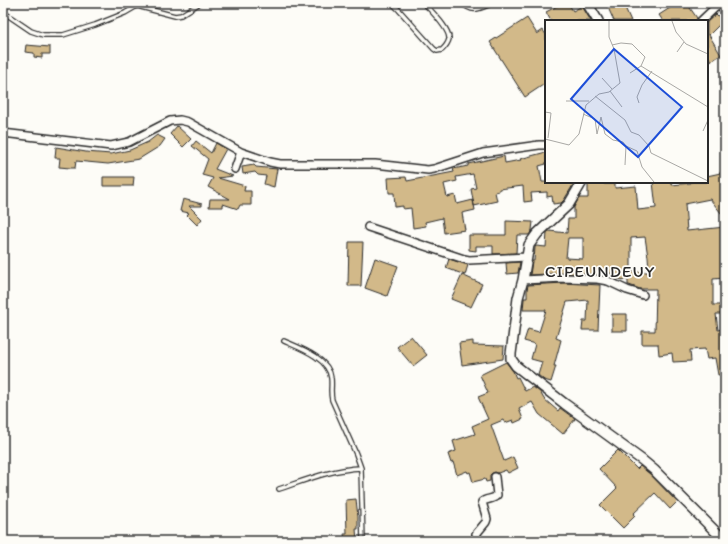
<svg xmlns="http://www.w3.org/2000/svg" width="728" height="544" viewBox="0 0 728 544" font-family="Itim,sans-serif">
  <rect width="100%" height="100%" fill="#fdfcf7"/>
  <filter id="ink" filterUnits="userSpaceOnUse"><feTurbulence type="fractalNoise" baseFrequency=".025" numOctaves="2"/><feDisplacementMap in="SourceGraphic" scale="8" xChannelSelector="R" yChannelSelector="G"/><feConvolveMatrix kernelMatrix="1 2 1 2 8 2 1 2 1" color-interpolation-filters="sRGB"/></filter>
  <g filter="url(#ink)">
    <path fill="#d2b989" stroke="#2b2b2b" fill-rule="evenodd" d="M563 3H568L573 11 582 6 591 21H551L546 12Z
      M606 3H623L631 21H614Z
      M671 3H697L690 8 697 18 696 21H663L659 15 673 6Z
      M716 14 723 21 709 35 721 55 711 61 707 54V22Z
      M527 18 537 34 543 30 546 35V83L525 97 490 42Z
      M26 45 50 47V54H42V58L34 57V53L25 52Z
      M177 126 191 139 183 147 170 134Z
      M157 135 165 139 160 146 139 159 108 164 76 161 75 168H70L59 167 60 158H55L56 147 86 152 111 154 130 150 148 142Z
      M196 141 211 153 216 143 226 149 215 169 233 176 218 178 245 186 244 191H251V205H240L238 209 223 204V207H209L210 199H230L208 187 213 178 202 175 208 159 192 146Z
      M546 152V164L539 166 542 182H573V185L564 200 561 203 553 204 552 196 547 197V192L531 193 532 201 524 202 523 186 499 189V191L495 192 497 201 474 206 471 189 476 188 473 174 456 177 457 181 444 184 447 197 455 195 457 204 473 200 475 210 462 213 465 230 444 233 442 218 425 222 426 226 413 228 411 208 403 209V206L395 207 394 193H389L388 178 406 177 407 181 454 172 453 169 468 166V164L504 156 505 163 521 160 520 159Z
      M254 165 256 167 277 169 274 187 264 184 266 176 258 175 255 172 243 174 242 167Z
      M725 172V218L710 199 685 204 687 231 725 227V278L713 279V305H725V314H716L718 330 725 328V374L718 375 715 358 707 359 705 349 690 350 691 361 673 362 672 353 659 355 658 344H642V331H655L656 289H640L629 285H628V280L616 279 611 277V273H601V275L564 273 530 275 532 261H534L535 247 536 246 546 247 547 232 549 231 567 233 568 219H574V207L579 198H588V182H604V184H615V188L636 186 638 210 656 208 653 182H672V185L691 183V182H707V176ZM645 237 648 257 649 272H631V238ZM568 238H583V259L566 258Z
      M103 177H134L133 186H103Z
      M183 199 202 204V206H189L202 219 197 225 187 215 189 213 180 211Z
      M506 221 533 222 532 230 529 235H517L516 253 493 254V246H476V251L469 250V235H506Z
      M349 242H363L361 286H348Z
      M375 258 398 266 387 296 365 288Z
      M449 259 468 265 465 275 446 268Z
      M520 262 518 273 507 274 506 263Z
      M462 275 482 284 471 307 451 299Z
      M564 283 600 285 598 330H582L583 321H587L588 300 567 302 556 338 561 340 554 366H556L551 382 544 380 538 375 542 362 531 359 535 344 524 341 528 329 539 332 546 310H523L524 299V298H527V290L528 285Z
      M612 314H627V331H612Z
      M411 336 427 355 413 366 397 347Z
      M473 341V345L504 346 503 359 462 365 459 343Z
      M506 362 513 371 516 378 518 377 525 391 533 387 540 392 544 399 558 411 560 408 575 419 563 434 539 414 532 402 519 409 523 419 514 423 513 420 505 423 503 420 491 425 504 461 513 457 518 468 508 473 506 470 498 473 495 472 492 473 490 475V481L486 482 485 479 473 482 470 472 468 473 467 471 457 475 453 462 451 463 448 454 456 451 453 441 475 434 472 426 488 419 478 397 488 393 480 375Z
      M618 450 637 469 640 466 650 474 677 502 670 509 655 493 633 514 635 516 623 528 600 505 617 488 599 469Z
      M356 499 358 517V529H356L357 541H345L344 534H347L346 500Z"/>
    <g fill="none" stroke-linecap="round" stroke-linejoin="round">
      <defs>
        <path id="service" d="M134 3 137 6 175 16 181 15 200 3
          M392 3 399 10 434 49 437 51 442 50C445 47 448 44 449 39 450 29 431 11 424 3
          M462 3C473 14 480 8 493 3
          M3 12 31 31 43 35H63L95 25 125 13 137 6
          M284 341C300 348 329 358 331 378 332 386 330 392 332 400L356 454 361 468 363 541
          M279 489C306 480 333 469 361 468"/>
        <path id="minor" d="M701 21 720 3
          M3 133 111 146 129 142 170 121 180 120 188 122 241 152 270 162 280 164H375L428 170 434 169 483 153 539 145H546
          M235 169 241 152
          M368 227 464 259 469 260 527 257
          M523 280 564 278 597 279 608 281 627 290 643 295
          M477 541 478 538 476 534 486 522 487 519 482 502C486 498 494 500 497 495L495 477"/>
        <path id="tertiary" d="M587 3 598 21
          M582 182 569 204 537 234 529 245 523 280 518 298 511 354V359L516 366 565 404 642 460 654 470 725 541"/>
      </defs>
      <use href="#service" stroke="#2b2b2b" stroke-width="6"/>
      <use href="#minor" stroke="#2b2b2b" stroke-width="10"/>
      <use href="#tertiary" stroke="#2b2b2b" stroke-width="12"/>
      <use href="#service" stroke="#fdfcf7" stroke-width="3.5"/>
      <use href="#minor" stroke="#fdfcf7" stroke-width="7"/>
      <use href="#tertiary" stroke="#fdfcf7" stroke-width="9"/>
    </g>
  </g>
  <g text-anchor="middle" stroke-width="3.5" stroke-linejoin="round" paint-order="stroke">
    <g font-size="17" letter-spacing="1" fill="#2b2b2b" stroke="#fdfcf7">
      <text x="600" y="277">CIPEUNDEUY</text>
    </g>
  </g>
  <g transform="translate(545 20)">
    <rect width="163" height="163" fill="#fdfcf7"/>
    <path fill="none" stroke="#a9a8a5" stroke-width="1" d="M127 1 131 12 141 24 163 34M67 25 76 23 87 24 100 37 96 46 163 87M132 32 139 22M85 53 96 46M57 58 67 69M65 71 77 87M50 76 80 100 86 112 94 115 104 126 106 133 163 161M21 81H44M94 83 92 77 97 65 107 51M0 92 6 93 3 118M38 94 50 99 52 114 56 97 60 114 68 120 78 122 81 126 80 145M158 111 163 100M0 119 24 125 34 114 41 85 54 74 64 72 75 63 69 29 64 17V1M81 126 92 131 97 147 109 162"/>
    <path fill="#1d4ed8" fill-opacity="0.15" stroke="#1d4ed8" stroke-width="2" d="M69 29 137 87 93 137 26 79Z"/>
    <rect width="163" height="163" fill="none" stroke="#2b2b2b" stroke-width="2"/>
  </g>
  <rect width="728" height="544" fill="none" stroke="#fdfcf7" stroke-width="16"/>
  <rect x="8" y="8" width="712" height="528" fill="none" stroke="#2b2b2b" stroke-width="1.5" filter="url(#ink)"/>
</svg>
